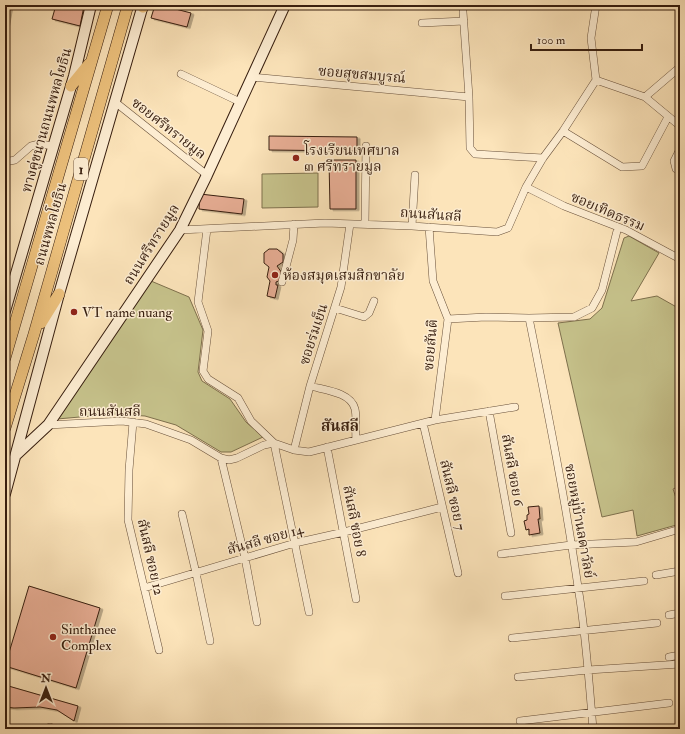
<svg xmlns="http://www.w3.org/2000/svg" width="685" height="734" viewBox="0 0 685 734" font-family="'IM FELL Double Pica','Noto Serif Thai',serif">
  <defs>
    <filter id="shadow"><feDropShadow dx="3" dy="1.5" stdDeviation="0" flood-color="#0004"/></filter>
  </defs>
  <rect width="100%" height="100%" fill="#fce4ba"/>
  <filter id="stains"><feTurbulence type="fractalNoise" baseFrequency=".005" numOctaves="4"/><feColorMatrix values="0 0 0 0 .2 0 0 0 0 .09 0 0 0 0 .02 0 0 0 .5 -.17"/></filter>
  <radialGradient id="worn" r=".72"><stop offset=".6" stop-color="#630" stop-opacity="0"/><stop offset="1" stop-color="#630" stop-opacity=".3"/></radialGradient>
  <path fill="#c6c28b" stroke="#7e704d" d="M318 173V207L262 208V174Z
    M629 236 659 253 631 301 657 296 680 309V486L673 489 680 510V524L637 536 633 510 602 517 558 323 590 319 602 308 624 238Z
    M151 281 189 297 203 330 198 372 202 381 230 399 246 422 263 437 231 452H221L176 425 145 416 114 414 57 419Z"/>
  <path fill="#e8ae95" stroke="#371e0f" filter="url(#shadow)" d="M5 5H10L5 33Z
    M56 5 84 6 80 26 52 19Z
    M155 5H160L191 13 187 27 151 18Z
    M269 136 357 137V151L269 150Z
    M329 160H356V209H330Z
    M200 194 244 199 242 214 199 209Z
    M269 249H277L283 254V262L277 266 282 273 281 280 276 282V285H278L275 298 267 296 270 281 267 277 269 267 264 263V253Z
    M539 506 540 519H538L540 533 529 535V529L526 530 524 521 527 520V515L529 514 528 507Z
    M29 586 100 608 76 688 5 666Z
    M5 685 78 706 74 721 57 710 40 707 14 708 5 707Z"/>
  <g fill="none" stroke-linecap="round" stroke-linejoin="round">
    <defs>
      <path id="street" d="M463 12 469 97
        M422 23 464 21
        M181 74 240 102
        M252 77 469 97 470 148 475 154 543 158
        M596 80 645 97 680 126
        M596 80 591 38 596 5
        M645 97 680 67
        M115 102 207 175
        M563 131 622 167 642 166 668 117
        M680 149 674 161 676 169 680 171
        M5 162 15 160 31 146 39 144 54 146
        M526 187 564 206 626 230 680 259
        M365 224 366 146
        M412 226 415 175
        M429 227 433 281 448 319 435 420
        M207 229 198 302 208 331 203 371 208 379 238 398 251 421 274 443 309 612
        M180 230 325 223 412 226 497 232 508 228 526 187 543 158 563 131 596 80
        M282 282 293 240 294 224
        M335 308 364 317 369 313 374 301
        M529 318C547 408 565 497 578 587 586 634 589 682 593 729
        M448 319 486 317 529 318 574 317 592 308 602 290 618 227
        M310 386C324 390 351 392 355 409 357 418 355 430 356 440
        M489 411 511 533
        M133 422 129 470 128 520 159 650
        M423 423 458 573
        M48 425 122 421 146 424 191 440 221 458 229 460 237 458 264 445 274 443 294 450 309 452 435 420 515 407
        M327 447 356 599
        M294 450 310 386 341 287 350 224
        M221 458 245 558 257 622
        M182 514 196 573 210 641
        M501 554 571 545 636 542 680 529
        M656 575 680 571
        M144 588 295 543 344 532 442 507
        M505 596 644 581
        M669 615 680 613
        M512 638 657 623
        M669 657 680 655
        M518 677 588 670 680 664
        M520 721 669 703
        M50 729V727"/>
      <path id="secondary" d="M5 311 74 76 91 5
        M17 454 48 425 180 230 207 175 285 5
        M5 494 59 294 143 5"/>
      <path id="primary" d="M142 5 143 7
        M71 86 89 64
        M41 323 59 294
        M5 358 108 5
        M5 428 34 334 128 5"/>
    </defs>
    <use href="#street" stroke="#68503a" stroke-width="8"/>
    <use href="#secondary" stroke="#371e0f" stroke-width="12"/>
    <use href="#primary" stroke="#371e0f" stroke-width="12"/>
    <use href="#street" stroke="#fdedd2" stroke-width="7"/>
    <use href="#secondary" stroke="#fdedd2" stroke-width="10"/>
    <use href="#primary" stroke="#eec27d" stroke-width="11"/>
  </g>
  <g fill="#8f2418" stroke="#fdedd2" stroke-width="1.5">
    <circle cx="296" cy="158" r="4"/>
    <circle cx="275" cy="275" r="4"/>
    <circle cx="74" cy="312" r="4"/>
    <circle cx="53" cy="637" r="4"/>
  </g>
  <g text-anchor="middle" stroke-width="3" stroke-linejoin="round" paint-order="stroke">
    <rect fill="#fdedd2" stroke="#725c4a" stroke-width="1" x="74" y="158" width="14" height="22" rx="3"/>
    <g font-size="13" font-weight="bold" fill="#371e0f">
      <text x="81" y="174">1</text>
    </g>
    <g font-size="14" fill="#371e0f" stroke="#fdedd2">
      <text transform="translate(362 74) rotate(5)" y="5">ซอยสุขสมบูรณ์</text>
      <text transform="translate(46 120) rotate(-74)" y="5">ทางคู่ขนานถนนพหลโยธิน</text>
      <text transform="translate(169 128) rotate(38)" y="5">ซอยศรีทรายมูล</text>
      <text transform="translate(608 211) rotate(23)" y="5">ซอยเทิดธรรม</text>
      <text transform="translate(431 214) rotate(4)" y="5">ถนนสันสลี</text>
      <text transform="translate(50 224) rotate(-74)" y="5">ถนนพหลโยธิน</text>
      <text transform="translate(151 244) rotate(-58)" y="5">ถนนศรีทรายมูล</text>
      <text transform="translate(313 334) rotate(-72)" y="5">ซอยร่มเย็น</text>
      <text transform="translate(430 345) rotate(-85)" y="5">ซอยสันติ</text>
      <text x="110" y="416">ถนนสันสลี</text>
      <text transform="translate(513 470) rotate(80)" y="5">สันสลี ซอย 6</text>
      <text transform="translate(453 495) rotate(77)" y="5">สันสลี ซอย 7</text>
      <text transform="translate(355 521) rotate(79)" y="5">สันสลี ซอย 8</text>
      <text transform="translate(580 521) rotate(80)" y="5">ซอยหมู่บ้านลดาวัลย์</text>
      <text transform="translate(265 539) rotate(-16)" y="5">สันสลี ซอย 14</text>
      <text transform="translate(151 557) rotate(77)" y="5">สันสลี ซอย 12</text>
    </g>
    <g font-size="14" fill="#371e0f" stroke="#fdedd2" text-anchor="start">
      <text x="304" y="155">โรงเรียนเทศบาล<tspan x="304" dy="16">๓ ศรีทรายมูล</tspan></text>
      <text x="283" y="280">ห้องสมุดเสมสิกขาลัย</text>
      <text x="82" y="317">VT name nuang</text>
      <text x="61" y="634">Sinthanee<tspan x="61" dy="16">Complex</tspan></text>
    </g>
    <g font-size="15" font-weight="bold" fill="#371e0f" stroke="#fdedd2">
      <text x="340" y="431">สันสลี</text>
    </g>
  </g>
  <rect width="685" height="734" fill="none" stroke="#fce4ba" stroke-width="20"/>
  <rect x="6" y="6" width="673" height="722" fill="none" stroke="#371e0f" stroke-width="2"/>
  <rect x="10" y="10" width="665" height="714" fill="none" stroke="#371e0f"/>
  <g transform="translate(46 688)" stroke="#fdedd2" stroke-width="3" paint-order="stroke">
  <path d="M0-3L7 15L0 10L-7 15Z" fill="#371e0f"/>
  <text y="-6" font-size="11" font-weight="bold" text-anchor="middle" fill="#371e0f">N</text>
  </g>
  <path d="M531 44v6h111v-6" fill="none" stroke="#371e0f" stroke-width="2"/>
  <text x="537" y="44" font-size="12" fill="#371e0f" stroke="#fdedd2" stroke-width="3" paint-order="stroke">100 m</text>
  <rect width="100%" height="100%" filter="url(#stains)"/>
  <rect width="100%" height="100%" fill="url(#worn)"/>
</svg>
